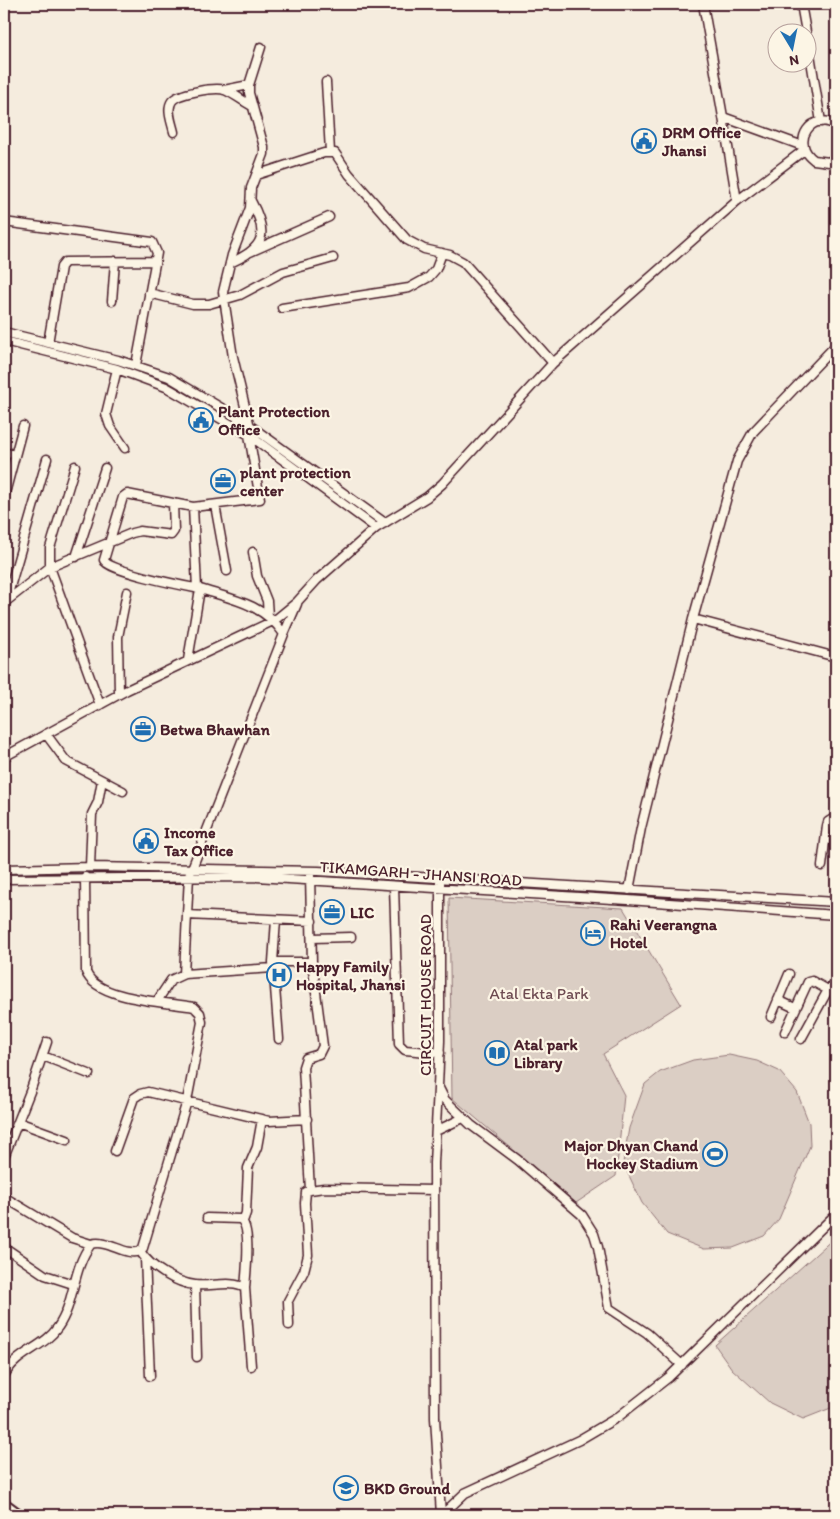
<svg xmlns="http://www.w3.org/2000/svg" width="840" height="1519" viewBox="0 0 840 1519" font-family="Itim,sans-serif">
  <rect width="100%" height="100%" fill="#f5ecde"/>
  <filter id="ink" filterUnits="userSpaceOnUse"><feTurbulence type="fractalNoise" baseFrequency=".02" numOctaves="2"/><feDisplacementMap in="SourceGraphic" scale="10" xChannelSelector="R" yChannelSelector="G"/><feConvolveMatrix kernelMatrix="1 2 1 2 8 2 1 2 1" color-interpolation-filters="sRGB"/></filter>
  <g filter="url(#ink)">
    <path fill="#dbcec4" stroke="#927678" d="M449 898 623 908 681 1004 603 1054 624 1095 616 1176 576 1203 452 1098Z
      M729 1055 757 1061 779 1071 797 1092 809 1123 810 1146 779 1219 764 1236 733 1248 704 1249 667 1234 642 1203 623 1163 629 1128 645 1084 660 1072 693 1060Z
      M835 1237 836 1406 803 1419 770 1403 732 1369 715 1345Z"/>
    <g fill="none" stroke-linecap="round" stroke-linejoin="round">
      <defs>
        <path id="minor" d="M703 4 723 117 803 146
          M801 4 806 32
          M808 42 821 122
          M326 82 330 152
          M224 90 249 85
          M723 117 737 201
          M836 126C813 109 789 142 814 160L829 162 836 157
          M174 132C172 123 166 109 172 101 178 93 215 87 225 90 234 94 243 101 252 106
          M256 175 264 154V147L249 93V85L261 47
          M4 222 152 242 157 253 136 365
          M250 252 329 217
          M230 263C265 248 269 234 251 201
          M149 293 193 304H209L240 295 283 272 333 258
          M112 301 115 261
          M282 308 409 288 429 277 436 269 442 253
          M4 332 118 360 169 377 245 422 385 523
          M4 341 117 369 166 387 249 435 376 528
          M48 343 61 267 65 262 155 261
          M117 369 106 414 110 426 125 448
          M4 452 15 455
          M75 466 50 548V567L100 705
          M4 497 23 426
          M215 505 227 571
          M193 507 197 588
          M253 552 257 576 267 601 268 616
          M76 557 105 468
          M6 601 47 459
          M4 603 50 567 132 533 140 531 171 535 174 531 173 503
          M693 619 836 657
          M284 634 297 604
          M188 660 200 589C185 586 107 571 104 560L123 497 127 494 193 507 260 499 249 435 250 427 233 357 223 292 232 255 250 208 251 188 256 175 324 153H335L349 174 407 240 424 249 450 255 463 262 553 363
          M119 694 118 637 127 592
          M46 734 66 761 123 791
          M4 757 127 690 275 620 297 602 317 580 376 528 427 497 442 484 553 363 737 201 804 150
          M822 866 827 826 828 822 836 817
          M90 867 92 814 98 802 102 780
          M4 869 90 867 318 871 836 902
          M440 877V1041L438 1086 445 1100 471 1125 518 1160 582 1215 594 1234 598 1247 609 1308 647 1333 682 1365
          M4 879 256 877 628 900 836 915
          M394 886 399 1044 405 1050 440 1053
          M629 890 641 828 693 619 737 461 753 432 836 345
          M187 915 312 921
          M312 938 351 937
          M273 962 276 920
          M184 974 189 876 284 634C264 604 232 599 200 589
          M778 1000 795 1008
          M157 1001 171 980 184 974 273 968
          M771 1017 789 974
          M785 1032 808 982 812 981 828 990
          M279 1039 273 962H312
          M801 1039 828 990 836 984
          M43 1056 89 1074
          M438 1088 434 1163 435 1418 441 1515
          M18 1122 67 1140
          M436 1131 463 1118
          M115 1151 134 1098 140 1094 148 1092 269 1121 307 1119
          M4 1157 31 1089 47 1042
          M310 1190 303 1067 306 1058 319 1054 323 1046 312 962 310 876
          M4 1197 72 1238 91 1244
          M207 1218 240 1219C252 1226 246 1274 245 1288
          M831 1220 836 1228
          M243 1221 246 1213 248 1168 257 1147 262 1119
          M4 1247 45 1275 73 1284
          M140 1251C150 1267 176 1283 195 1285 210 1287 232 1280 245 1288L251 1366
          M145 1258 150 1376
          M195 1285 197 1357
          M289 1325 288 1301 304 1271 308 1255 305 1203 306 1192 310 1190 324 1188 434 1190
          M4 1376C16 1352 44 1348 58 1327 75 1303 72 1269 91 1244 108 1239 125 1257 140 1251L143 1248 187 1101 202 1022 200 1013 194 1007C168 1002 96 1000 86 972L85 877
          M442 1515 465 1493 579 1440 618 1417 669 1377 836 1214"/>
        <path id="major" d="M4 1504 19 1515
          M4 1514 5 1515"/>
      </defs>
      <use href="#minor" stroke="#4a1f2b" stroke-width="11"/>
      <use href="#major" stroke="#4a1f2b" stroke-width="14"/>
      <use href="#minor" stroke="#fcf5e5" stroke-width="8"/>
      <use href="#major" stroke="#fcf5e5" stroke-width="10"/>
    </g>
  </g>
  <defs>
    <symbol id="civic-ring" viewBox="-11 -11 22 22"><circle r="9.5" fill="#fcf5e5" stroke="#1f6fb2" stroke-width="1.5"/><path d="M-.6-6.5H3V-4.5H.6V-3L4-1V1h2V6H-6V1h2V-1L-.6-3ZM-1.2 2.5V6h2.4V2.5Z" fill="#1f6fb2"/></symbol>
    <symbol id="office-ring" viewBox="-11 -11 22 22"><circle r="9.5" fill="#fcf5e5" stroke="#1f6fb2" stroke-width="1.5"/><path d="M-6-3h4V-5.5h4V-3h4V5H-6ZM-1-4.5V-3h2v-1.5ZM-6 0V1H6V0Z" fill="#1f6fb2"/></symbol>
    <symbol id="hotel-ring" viewBox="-11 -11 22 22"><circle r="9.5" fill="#fcf5e5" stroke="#1f6fb2" stroke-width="1.5"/><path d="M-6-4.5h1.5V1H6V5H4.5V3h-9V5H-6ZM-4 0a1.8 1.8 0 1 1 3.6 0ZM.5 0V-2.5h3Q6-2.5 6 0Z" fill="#1f6fb2"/></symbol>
    <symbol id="hospital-ring" viewBox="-11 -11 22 22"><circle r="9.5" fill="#fcf5e5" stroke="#1f6fb2" stroke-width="1.5"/><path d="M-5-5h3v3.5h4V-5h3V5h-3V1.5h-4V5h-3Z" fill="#1f6fb2"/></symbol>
    <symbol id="library-ring" viewBox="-11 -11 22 22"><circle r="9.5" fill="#fcf5e5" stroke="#1f6fb2" stroke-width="1.5"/><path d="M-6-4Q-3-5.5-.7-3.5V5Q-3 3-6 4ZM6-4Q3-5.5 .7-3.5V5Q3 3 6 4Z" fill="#1f6fb2"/></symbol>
    <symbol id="stadium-ring" viewBox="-11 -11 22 22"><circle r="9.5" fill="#fcf5e5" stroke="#1f6fb2" stroke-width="1.5"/><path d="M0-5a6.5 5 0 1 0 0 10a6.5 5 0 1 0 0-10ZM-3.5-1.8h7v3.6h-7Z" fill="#1f6fb2"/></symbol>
    <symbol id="university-ring" viewBox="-11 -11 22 22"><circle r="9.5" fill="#fcf5e5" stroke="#1f6fb2" stroke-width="1.5"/><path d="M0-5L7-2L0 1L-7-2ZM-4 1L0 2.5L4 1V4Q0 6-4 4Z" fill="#1f6fb2"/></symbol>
  </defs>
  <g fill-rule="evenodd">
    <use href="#civic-ring" x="630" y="127" width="28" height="28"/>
    <use href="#civic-ring" x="187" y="406" width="28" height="28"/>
    <use href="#office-ring" x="209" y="467" width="28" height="28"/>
    <use href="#office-ring" x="129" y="715" width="28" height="28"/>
    <use href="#civic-ring" x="132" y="827" width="28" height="28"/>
    <use href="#office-ring" x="318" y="898" width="28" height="28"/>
    <use href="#hotel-ring" x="579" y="919" width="28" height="28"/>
    <use href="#hospital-ring" x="265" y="961" width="28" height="28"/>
    <use href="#library-ring" x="483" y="1039" width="28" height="28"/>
    <use href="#stadium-ring" x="701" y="1140" width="28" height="28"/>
    <use href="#university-ring" x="332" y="1474" width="28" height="28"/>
  </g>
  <g text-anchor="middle" stroke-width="4.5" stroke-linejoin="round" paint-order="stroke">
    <g font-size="16" font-weight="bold" fill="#4a1f2b" stroke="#fcf5e5" text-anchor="start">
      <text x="662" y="138">DRM Office<tspan x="662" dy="18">Jhansi</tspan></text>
      <text x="218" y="417">Plant Protection<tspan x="218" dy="18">Office</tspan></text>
      <text x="240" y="478">plant protection<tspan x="240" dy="18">center</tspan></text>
      <text x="160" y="735">Betwa Bhawhan</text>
      <text x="164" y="838">Income<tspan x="164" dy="18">Tax Office</tspan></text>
      <text x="350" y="918">LIC</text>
      <text x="610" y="930">Rahi Veerangna<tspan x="610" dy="18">Hotel</tspan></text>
      <text x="296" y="972">Happy Family<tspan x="296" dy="18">Hospital, Jhansi</tspan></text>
      <text x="514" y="1050">Atal park<tspan x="514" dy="18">Library</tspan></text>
      <text x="698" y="1151" text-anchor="end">Major Dhyan Chand<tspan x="698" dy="18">Hockey Stadium</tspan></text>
      <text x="364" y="1494">BKD Ground</text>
    </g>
    <g font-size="16" fill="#4a1f2b" stroke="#fcf5e5">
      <text transform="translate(421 873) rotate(4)" y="6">TIKAMGARH - JHANSI ROAD</text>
      <text transform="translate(425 995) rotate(-90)" y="6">CIRCUIT HOUSE ROAD</text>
    </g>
    <g font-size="16" fill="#6e4b51" stroke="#fcf5e5">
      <text x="539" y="999">Atal Ekta Park</text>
    </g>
  </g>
  <rect width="840" height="1519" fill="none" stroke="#fcf5e5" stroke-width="20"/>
  <rect x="10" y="10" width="820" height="1499" fill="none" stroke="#4a1f2b" stroke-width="2" filter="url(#ink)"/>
  <g transform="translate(792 48) rotate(170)"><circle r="24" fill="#fcf5e5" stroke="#b59f9b"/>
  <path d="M0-4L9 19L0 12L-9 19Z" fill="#1f6fb2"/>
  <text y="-8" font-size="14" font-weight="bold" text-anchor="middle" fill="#4a1f2b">N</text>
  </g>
</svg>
